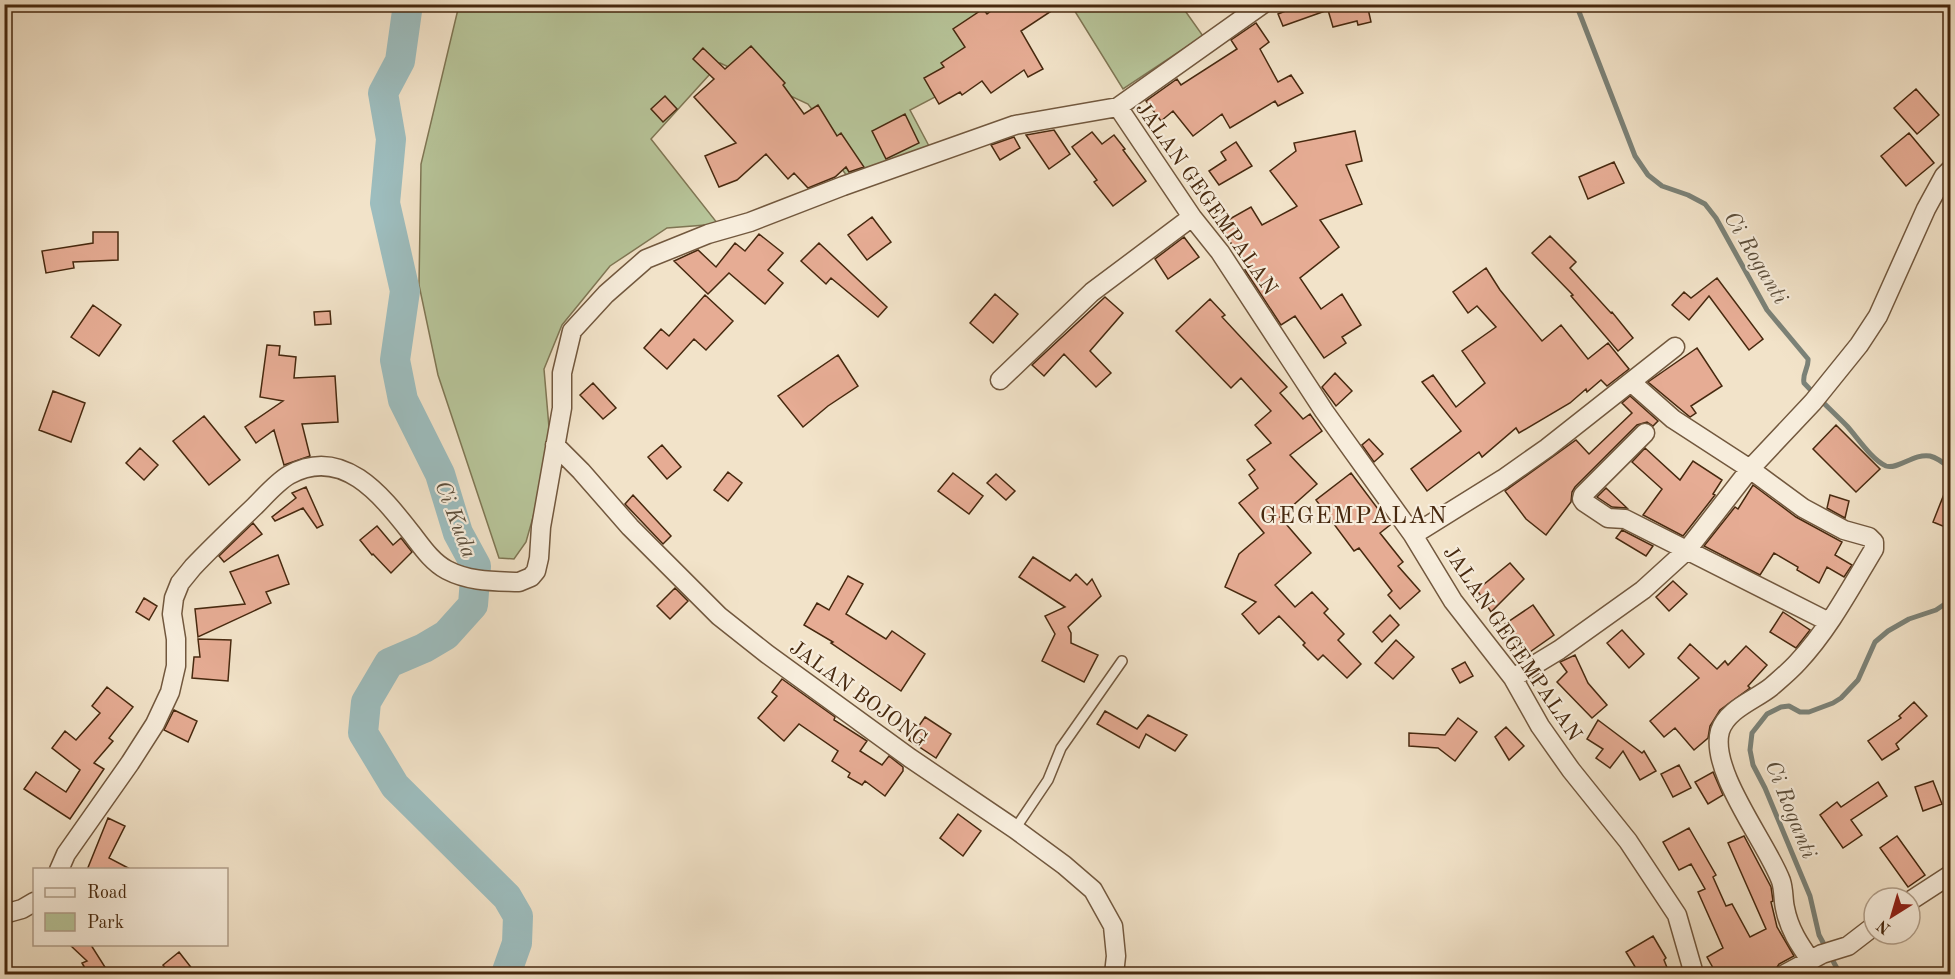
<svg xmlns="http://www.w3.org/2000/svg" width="1955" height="979" viewBox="0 0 1955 979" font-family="'Old Standard TT',serif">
  <rect width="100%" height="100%" fill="#f2e3c9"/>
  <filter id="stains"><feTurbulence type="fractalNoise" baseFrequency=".00333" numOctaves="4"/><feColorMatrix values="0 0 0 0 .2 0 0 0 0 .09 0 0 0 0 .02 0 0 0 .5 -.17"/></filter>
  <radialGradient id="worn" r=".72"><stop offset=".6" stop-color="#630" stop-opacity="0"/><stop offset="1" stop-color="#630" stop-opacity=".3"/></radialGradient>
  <path fill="#b7c499" stroke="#7f7654" stroke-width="1.5" d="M459 5H1064L1000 35 960 84 910 110 929 146 847 176 817 135 826 128 808 104 720 63 651 139 718 224 667 228 610 266 562 325 544 369 550 439 537 503 526 542 514 559 499 558 438 375 419 285 421 164Z
    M1071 5H1181L1203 36 1123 89Z"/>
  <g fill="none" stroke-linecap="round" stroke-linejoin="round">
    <path stroke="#7b8278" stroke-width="5" d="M1576 4 1635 156 1648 175 1662 186 1688 195 1705 204 1716 218 1767 310 1808 359C1809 368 1802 373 1804 383 1818 398 1833 412 1847 426 1857 437 1872 460 1886 466 1898 470 1914 453 1930 456 1938 458 1944 463 1950 468
      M1840 974 1819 935 1810 896 1765 788 1753 765 1750 750 1752 733 1767 714 1781 707 1789 706 1800 712H1809L1833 703 1841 698 1858 680 1875 642 1888 631 1909 619 1936 610 1945 604 1950 590"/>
    <path stroke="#9dbdbe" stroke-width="30" d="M408 4 400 61 383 93 391 139 385 203 405 291 395 360 403 400 440 474 458 533 476 566 473 605 446 635 424 648 389 663 366 702 363 733 395 786 507 897 518 916 517 943 506 974"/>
  </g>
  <path fill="#e6ac94" stroke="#47290f" stroke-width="1.5" d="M1000 4H1062L1021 31 1043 69 1028 77 1024 70 991 93 982 81 962 95 960 92 939 104 924 78 944 67 941 63 965 47 953 29 983 9 987 14Z
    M1303 4H1367L1371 22 1358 25 1357 21 1333 27 1328 10 1283 26 1278 14Z
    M1256 23 1269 42 1260 49 1278 82 1291 75 1303 93 1278 106 1275 101 1230 128 1222 114 1193 136 1173 111 1161 121 1146 101 1177 79 1181 85 1237 49 1231 40Z
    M751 46 785 83 783 85 804 114 818 105 837 136 841 133 864 167 849 172 846 167 835 177 808 188 794 173 788 179 766 154 737 180 719 187 705 156 736 143 694 97 714 79 693 59 703 48 725 69Z
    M1916 89 1939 115 1917 134 1894 108Z
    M665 96 677 109 663 122 651 109Z
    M905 114 919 143 886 159 872 131Z
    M1054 130 1070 154 1049 169 1026 135Z
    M1355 131 1362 161 1346 165 1362 204 1320 220 1339 247 1300 278 1321 309 1342 294 1361 325 1342 337 1346 343 1324 358 1295 316 1281 325 1245 270 1248 269 1219 225 1251 207 1262 225 1294 208 1297 206 1270 171 1296 151 1294 143Z
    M1092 132 1102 144 1114 135 1125 149 1123 150 1146 181 1113 206 1094 182 1097 180 1072 147Z
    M1909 133 1934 163 1906 186 1881 156Z
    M1014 137 1020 148 1000 160 991 145Z
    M1236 142 1252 166 1219 185 1209 171 1226 160 1221 152Z
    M1614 162 1624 183 1588 199 1579 177Z
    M872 217 891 242 867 260 848 235Z
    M93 232H118V260L73 262 74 268 46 273 42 251 93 243Z
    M759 234 783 253 768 270 783 283 765 304 729 273 708 294 674 261 698 250 716 267 735 243 745 251Z
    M1550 236 1576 262 1570 268 1611 313 1612 312 1633 338 1618 351 1571 296 1573 295 1532 253Z
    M1184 237 1199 257 1168 279 1155 259Z
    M819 243 887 307 878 317 831 278 826 284 801 261Z
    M1486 268 1500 290 1542 341 1561 325 1588 359 1608 343 1629 369 1607 386 1601 380 1587 392 1586 389 1570 403 1519 433 1516 428 1482 457 1479 452 1427 491 1411 469 1461 431 1422 382 1433 375 1456 407 1485 383 1462 351 1496 327 1477 306 1468 313 1453 292Z
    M1717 278 1763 339 1749 350 1709 296 1689 320 1672 305 1684 292 1691 298Z
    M995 294 1018 314 993 343 970 323Z
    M705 295 733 321 706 350 694 339 667 369 644 348 661 329 669 336Z
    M1105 297 1123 313 1090 351 1111 373 1096 387 1064 354 1044 376 1032 365Z
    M1210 299 1225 315 1222 317 1287 387 1280 393 1303 419 1310 414 1322 431 1290 455 1317 484 1280 517 1311 553 1275 585 1295 607 1312 592 1328 609 1324 613 1344 634 1338 640 1361 664 1347 678 1323 655 1318 660 1303 645 1305 643 1279 616 1259 634 1242 614 1256 602 1225 587 1239 554 1264 533 1239 503 1258 488 1249 475 1255 470 1247 460 1271 443 1255 425 1271 411 1241 378 1231 388 1176 331Z
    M93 305 121 325 99 356 71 337Z
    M330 311 331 324 315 325 314 312Z
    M267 345 280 346 279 355 296 357 294 378 335 376 338 422 302 424 310 456 284 465 274 430 256 443 245 427 283 401 260 397Z
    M1697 348 1722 386 1691 406 1696 413 1690 417 1648 382Z
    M838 355 858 386 828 406 803 427 778 396Z
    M1335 373 1352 391 1336 406 1322 387Z
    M593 383 616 408 603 419 580 395Z
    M53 391 85 403 71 442 39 430Z
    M1630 396 1658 421 1653 426 1647 422 1637 425 1575 487 1572 492 1571 502 1546 535 1526 519 1505 491 1576 440 1589 454 1632 413 1622 403Z
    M204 416 240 460 209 485 173 441Z
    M1836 425 1880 469 1856 492 1813 449Z
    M1369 439 1383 454 1374 462 1362 445Z
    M662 445 681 467 667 479 648 457Z
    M140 448 158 465 144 480 126 463Z
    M1645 448 1680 480 1693 461 1722 480 1713 494 1715 495 1683 536 1643 515 1662 489 1632 462Z
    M728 472 742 483 728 501 714 490Z
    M953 473 983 496 969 514 938 491Z
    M1351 473 1390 525 1380 533 1403 562 1398 566 1420 591 1400 609 1388 595 1392 591 1359 548 1354 551 1316 500Z
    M996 474 1015 491 1006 500 987 483Z
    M1950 479V529L1933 522Z
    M1753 485 1796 517 1842 542 1835 555 1852 565 1844 577 1827 567 1819 583 1797 570 1798 567 1774 553 1760 575 1704 546 1735 507 1738 509Z
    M306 487 323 525 317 528 303 508 275 521 272 517 296 498 292 493Z
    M1606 488 1627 508 1612 507 1597 497Z
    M633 495 671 536 663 544 625 504Z
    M1830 495 1849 501 1845 518 1827 508Z
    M253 523 262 534 224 562 219 556Z
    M377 526 393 545 401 538 412 552 391 573 373 554 372 555 360 540Z
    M1622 530 1653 546 1646 556 1616 538Z
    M278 555 289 584 266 592 271 603 198 637 195 609 245 604 230 572Z
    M1033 557 1070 581 1076 574 1087 585 1092 579 1101 596 1068 627 1071 633V643L1098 655 1084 682 1042 661 1055 634 1045 616 1065 607 1019 577Z
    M1510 563 1524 579 1491 612 1477 590Z
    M848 576 863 584 846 614 886 639 892 631 925 654 901 691 831 643 833 642 804 625 817 603 829 610Z
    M1673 581 1687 594 1669 611 1656 597Z
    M675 588 688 601 670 619 657 606Z
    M144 598 157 606 149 620 136 612Z
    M1533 605 1554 635 1527 654 1505 624Z
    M1783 612 1810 630 1796 648 1770 632Z
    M1390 615 1399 625 1382 642 1373 632Z
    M1622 630 1644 654 1629 668 1607 643Z
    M198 639 231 640 228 681 192 678 194 657H200Z
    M1396 640 1414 657 1393 679 1375 663Z
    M1690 644 1717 669 1725 661 1728 665 1746 646 1767 665 1748 686 1750 688 1720 710 1710 726 1708 738 1694 750 1675 728 1664 737 1650 721 1699 678 1678 658Z
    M1575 655 1588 683 1607 705 1592 718 1557 682 1567 672 1560 662Z
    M1465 662 1473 676 1460 683 1452 669Z
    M782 679 835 717 834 720 867 741 860 751 882 765 889 756 903 767V771L885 796 865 781 862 785 848 777 850 773 832 761 838 751 799 724 784 741 758 718 777 696 772 692Z
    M107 687 133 707 109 738 113 741 94 763 104 769 70 819 24 789 36 772 66 792 80 770 52 748 65 731 76 740 100 713 92 706Z
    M1914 702 1927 716 1896 744 1899 749 1882 760 1868 741 1901 718 1899 716Z
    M174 710 197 721 188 742 164 730Z
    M1105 711 1137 729 1148 715 1187 735 1175 751 1146 734 1139 748 1097 724Z
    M925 717 951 734 936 758 909 740Z
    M1458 718 1477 732 1455 761 1438 748 1409 746V733L1445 735Z
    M1598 720 1642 753 1644 751 1656 771 1640 780 1623 751 1610 768 1596 758 1603 749 1587 739Z
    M1506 727 1524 746 1509 760 1495 737Z
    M1679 765 1691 788 1673 797 1661 774Z
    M1713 772 1723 795 1708 804 1695 782Z
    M1933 781 1942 804 1923 811 1915 787Z
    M1878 782 1887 796 1851 820 1862 835 1843 848 1820 815 1837 802 1841 807Z
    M958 814 981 831 963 856 940 838Z
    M108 818 125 826 109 858 132 870H87Z
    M1689 828 1716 875 1713 877 1726 906 1732 904 1750 937 1766 929 1728 843 1744 836 1771 887 1773 901 1771 902 1777 927 1794 956 1779 964 1774 972 1770 975H1717L1707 957 1723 948 1698 892 1705 889 1691 864 1679 870 1663 842Z
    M1897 836 1925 875 1908 887 1880 848Z
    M1653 936 1666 958 1664 960 1670 975H1640L1626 952Z
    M70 945H91L110 975H89L82 963 87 961Z
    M179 952 197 975H171L163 965Z"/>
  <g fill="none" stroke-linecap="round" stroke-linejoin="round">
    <defs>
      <path id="lane" d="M1015 829 1048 780 1061 748 1122 661"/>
      <path id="street" d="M1118 107 1192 217 1220 252 1324 411 1413 535 1453 601 1513 678 1540 726 1571 770 1628 841 1677 915 1694 974
        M1000 380 1092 292 1192 217
        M1631 382 1673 419 1750 469 1803 508 1844 530 1869 537 1874 542V549C1851 587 1829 629 1798 662 1790 671 1780 679 1771 687 1755 700 1727 709 1720 731 1709 771 1767 843 1781 881 1784 890 1783 900 1785 908 1789 929 1799 944 1811 961
        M1645 433 1583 495 1582 499 1584 502 1608 518 1625 519 1829 622
        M555 445 581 471 630 527 719 616 767 654 910 758 1015 829 1064 865 1093 890 1113 926 1116 956 1114 974
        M1413 535 1503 479 1547 448 1675 347
        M1513 678 1559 650 1643 590 1687 550 1750 469 1813 402 1859 345 1878 316 1926 209 1944 176 1950 170
        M59 870 66 854 130 763 155 724 170 692 176 666V639L172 614 174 598 180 583 193 567C213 546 234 526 255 506 266 495 277 482 289 475 343 445 382 496 412 534 422 547 432 562 447 570 470 582 494 581 519 582L531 577 536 571 539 558 541 527 562 408V373L572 331 606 294 646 259 708 234 750 222 843 186 1015 125 1118 107 1263 4
        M1910 901 1950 875
        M4 914 22 909 34 902
        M1785 974 1822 954 1848 946 1874 926"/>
    </defs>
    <use href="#lane" stroke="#72583e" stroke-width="12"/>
    <use href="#street" stroke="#72583e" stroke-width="21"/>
    <use href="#lane" stroke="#f7eddc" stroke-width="9"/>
    <use href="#street" stroke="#f7eddc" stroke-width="18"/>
  </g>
  <g text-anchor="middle" stroke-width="4.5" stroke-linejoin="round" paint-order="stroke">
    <g font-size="21" fill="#47290f" stroke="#f7eddc">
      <text transform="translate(1207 198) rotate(55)" y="7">JALAN GEGEMPALAN</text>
      <text transform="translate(1513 643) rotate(56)" y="7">JALAN GEGEMPALAN</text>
      <text transform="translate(859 693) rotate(36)" y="7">JALAN BOJONG</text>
    </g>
    <g font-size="22" font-style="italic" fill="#5c4e3b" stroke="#f7eddc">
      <text transform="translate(1757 257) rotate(59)" y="8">Ci Roganti</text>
      <text transform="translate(457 519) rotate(69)" y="8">Ci Kuda</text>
      <text transform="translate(1792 809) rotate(68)" y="8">Ci Roganti</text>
    </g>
    <g font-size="24" letter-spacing="1.5" fill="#47290f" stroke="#f7eddc">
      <text x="1354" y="523">GEGEMPALAN</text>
    </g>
  </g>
  <rect width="1955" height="979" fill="none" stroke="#f2e3c9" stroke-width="24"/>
  <rect x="6" y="6" width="1943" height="967" fill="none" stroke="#47290f" stroke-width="3"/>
  <rect x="12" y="12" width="1931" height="955" fill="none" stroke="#47290f" stroke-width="1.5"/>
  <rect x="33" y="868" width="195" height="78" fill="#f7eddc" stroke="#b19f8a" stroke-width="1.5"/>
  <rect x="45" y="888" width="30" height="9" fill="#f7eddc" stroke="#b19f8a" stroke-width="1.5"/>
  <text x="87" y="898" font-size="18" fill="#47290f">Road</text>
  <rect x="45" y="913" width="30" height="18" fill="#b7c499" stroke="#b19f8a" stroke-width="1.5"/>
  <text x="87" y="928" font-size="18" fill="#47290f">Park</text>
  <g transform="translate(1892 916) rotate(217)"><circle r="28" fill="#f7eddc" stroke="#b19f8a" stroke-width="1.5"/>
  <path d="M0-4.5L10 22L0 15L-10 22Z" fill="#8f2418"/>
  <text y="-9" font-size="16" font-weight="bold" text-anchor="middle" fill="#47290f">N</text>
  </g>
  <rect width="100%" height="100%" filter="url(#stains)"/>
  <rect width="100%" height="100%" fill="url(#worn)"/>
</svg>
